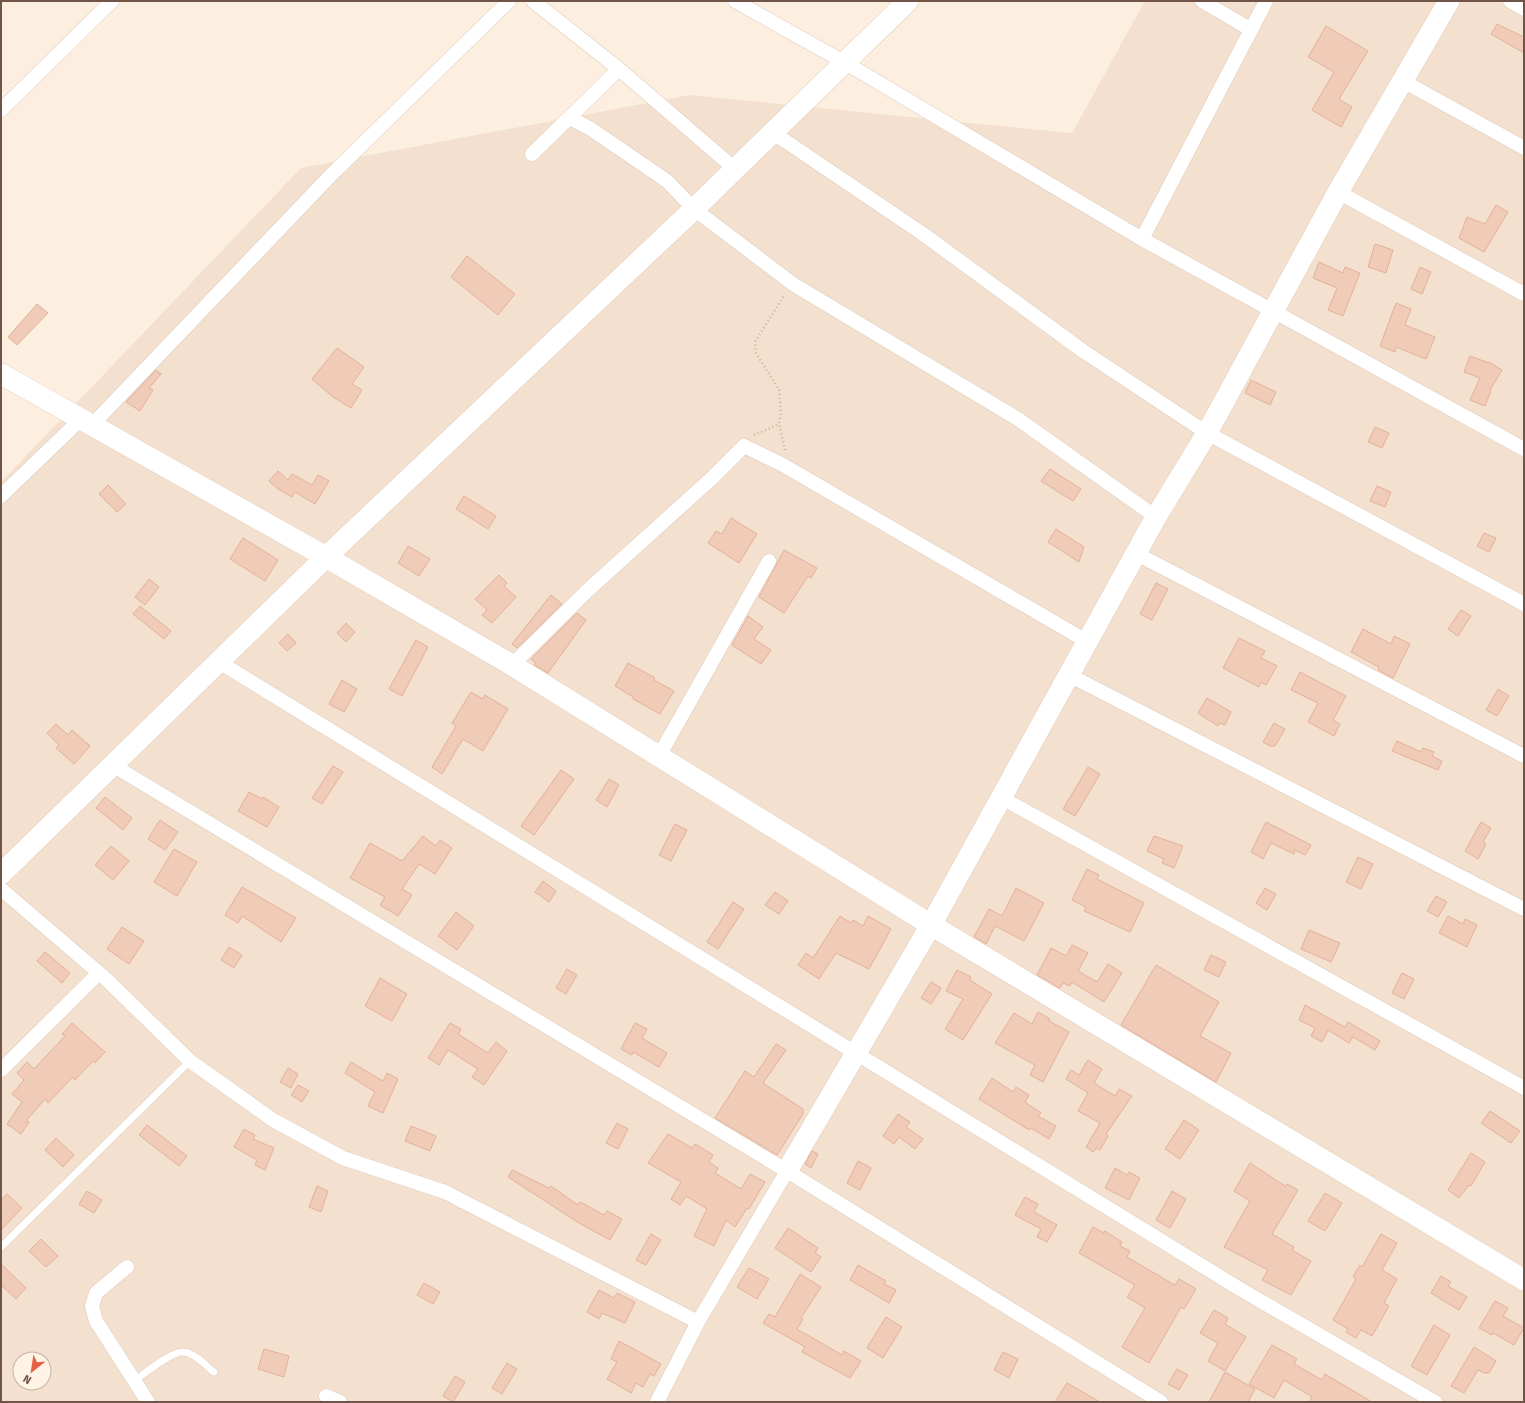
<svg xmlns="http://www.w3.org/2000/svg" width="1525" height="1403" viewBox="0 0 1525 1403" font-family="'Fira Sans',sans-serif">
  <rect width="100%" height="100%" fill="#fcefe0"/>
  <path fill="#f3e0cf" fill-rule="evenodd" d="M1145 1H1524V1402H1V482L301 168 690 95 1072 133ZM20 1359H44V1383H20Z"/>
  <path fill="#f0cbb8" stroke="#e3b199" d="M1497 24 1524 37V53L1491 34Z
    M1326 26 1368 51 1339 99 1352 107 1341 127 1312 110 1334 72 1308 57Z
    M1496 205 1508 212 1484 252 1459 238 1467 217 1485 224Z
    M1375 244 1393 250 1386 273 1368 267Z
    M467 256 515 294 498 315 451 277Z
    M1319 262 1343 273 1345 267 1360 273 1343 316 1328 310 1337 288 1313 278Z
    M1420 267 1431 272 1422 294 1411 289Z
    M1396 303 1411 309 1405 325 1435 337 1426 359 1396 347 1395 352 1380 346Z
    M37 304 48 313 17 345 8 337Z
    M337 348 364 367 352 384 362 390 351 408 333 397 312 379Z
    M1470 356 1489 363V362L1502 370 1490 390 1491 391 1485 406 1470 400 1480 378 1464 372Z
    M156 370 161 374 149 388 153 390 140 411 126 402Z
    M1251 380 1276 392 1270 405 1245 393Z
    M1375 427 1389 433 1382 448 1368 442Z
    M1050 469 1081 489 1073 501 1041 481Z
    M278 471 288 480 292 474 312 485 318 475 329 481 315 504 295 492 292 497 278 489 269 481Z
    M108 485 126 504 117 512 99 494Z
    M1377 486 1391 492 1385 507 1370 501Z
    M464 496 496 516 488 529 456 509Z
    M731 518 757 534 739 563 708 543 716 531 722 534Z
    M1056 529 1084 547 1079 562 1048 542Z
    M1484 533 1496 538 1489 552 1477 546Z
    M243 538 278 560 265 581 230 559Z
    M408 546 430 559 419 576 398 563Z
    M784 550 817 568 811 578 808 576 784 613 759 597Z
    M499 575 507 583 504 586 516 597 492 623 482 615 487 610 475 599Z
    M149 579 159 587 145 605 135 597Z
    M1156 583 1168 589 1152 620 1140 614Z
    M551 595 562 604 517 648 512 644Z
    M140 606 171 631 164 639 133 614Z
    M1461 610 1471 616 1458 636 1448 629Z
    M577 613 586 620 548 673 534 665 536 663 531 659Z
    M748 616 763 627 754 639 771 650 761 664 732 645Z
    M346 623 355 632 346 642 337 633Z
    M1363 629 1391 644 1394 636 1410 644 1393 678 1378 670 1379 667 1351 652Z
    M288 634 296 643 287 651 279 643Z
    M1239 638 1265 651 1261 658 1277 666 1266 685 1261 682 1259 687 1223 668Z
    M416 640 428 647 402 696 389 689Z
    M628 663 655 678 654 680 674 691 660 714 633 699V697L615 686Z
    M1300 672 1346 696 1333 720 1340 724 1334 736 1308 722 1318 703 1291 690Z
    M342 680 357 689 344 712 329 704Z
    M1498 689 1509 696 1497 716 1486 710Z
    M471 692 483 699 485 695 508 709 483 751 463 739 442 774 432 767 456 726 452 723Z
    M1207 698 1231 712 1225 725 1220 723 1218 726 1198 713Z
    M1274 723 1285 729 1275 746H1270L1263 742Z
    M56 724 68 735 72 730 90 746 74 764 56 748 59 745 47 733Z
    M1397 741 1421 752 1423 748 1434 752 1432 756 1442 761 1438 770 1392 751Z
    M333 766 343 772 322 804 312 798Z
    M1088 767 1100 774 1075 816 1063 809Z
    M561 770 574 779 534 835 521 826Z
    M609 779 619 785 607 807 596 800Z
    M249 792 262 799 263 797 279 807 267 827 238 811Z
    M105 797 132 818 123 830 96 808Z
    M160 820 178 832 165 850 148 839Z
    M1266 822 1311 845 1305 855 1295 850 1294 854 1271 843 1263 859 1251 852Z
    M1481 822 1491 828 1483 842 1486 844 1478 859 1465 851Z
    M675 824 687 830 671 861 659 855Z
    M423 836 436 846 440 840 452 848 435 874 419 864 402 889 412 895 398 916 380 905 385 897 350 878 370 843 402 861Z
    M1154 836 1183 846 1174 868 1162 863 1164 859 1147 851Z
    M111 846 129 861 113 880 95 865Z
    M174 849 197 862 177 896 154 882Z
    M1358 857 1373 864 1361 889 1346 882Z
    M1087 869 1099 875 1097 879 1144 903 1130 932 1084 911 1086 907 1072 900Z
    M543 881 556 891 549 902 535 892Z
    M242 887 296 918 281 942 242 916 238 923 225 915Z
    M1016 888 1044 903 1024 941 995 926 986 944 974 937 989 909 1002 916Z
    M1265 888 1276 894 1267 910 1256 903Z
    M775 892 788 901 779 914 765 905Z
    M1436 896 1447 902 1438 917 1427 911Z
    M733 902 744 909 718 949 707 942Z
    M456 912 474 926 457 950 438 936Z
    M840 916 851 923 853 920 863 926 868 916 891 929 869 969 836 953 819 979 798 965 806 953 813 958Z
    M1448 916 1463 924 1465 919 1477 925 1467 947 1439 933Z
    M122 927 144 941 129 964 107 949Z
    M1309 930 1340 943 1331 962 1301 949Z
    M1072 945 1088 953 1078 971 1097 982 1108 964 1122 973 1104 1002 1072 982 1070 986 1063 983 1060 988 1037 975 1051 948 1066 956Z
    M229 947 242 955 234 968 221 960Z
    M45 952 70 973 62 983 37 961Z
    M1211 955 1226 962 1219 977 1204 970Z
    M1156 965 1219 1002 1200 1036 1231 1053 1216 1082 1121 1025Z
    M567 969 577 975 566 994 556 988Z
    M957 970 971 977 970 980 992 994 963 1040 945 1029 963 999 946 991Z
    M1402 973 1414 979 1404 999 1392 993Z
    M380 978 407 994 392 1021 365 1006Z
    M931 982 941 988 931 1004 921 998Z
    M1305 1005 1345 1027 1348 1022 1380 1041 1375 1050 1353 1037 1349 1043 1328 1030 1322 1042 1311 1036 1315 1028 1299 1020Z
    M1038 1012 1050 1019 1049 1021 1069 1032 1043 1082 1030 1075 1035 1065 995 1043 1014 1013 1032 1024Z
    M72 1023 105 1052 95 1063 93 1061 75 1080 73 1077 48 1103 45 1099 26 1121 29 1122 21 1134 7 1124 22 1102 12 1094 24 1080 17 1073 27 1062 34 1069 65 1036 62 1034Z
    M450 1023 461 1029 458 1034 488 1053 496 1042 507 1051 484 1085 472 1077 478 1069 448 1050 439 1065 428 1058Z
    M635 1023 647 1029 642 1038 667 1053 659 1067 633 1052 632 1055 621 1049Z
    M776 1044 786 1050 763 1083 803 1109V1114L777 1155 715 1118 745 1071 754 1077Z
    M1088 1060 1102 1069 1094 1083 1115 1096 1119 1089 1132 1096 1106 1134 1108 1136 1100 1150 1096 1148 1093 1152 1086 1147 1100 1123 1078 1111 1088 1093 1066 1079 1071 1070 1079 1075Z
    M351 1062 383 1081 387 1073 398 1079 383 1113 368 1106 375 1092 345 1073Z
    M288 1068 298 1074 291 1088 280 1082Z
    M992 1078 1013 1092 1016 1087 1029 1095 1025 1102 1041 1113 1038 1116 1056 1126 1049 1139 1031 1128 1029 1130 979 1099Z
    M298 1085 309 1091 302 1102 291 1095Z
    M1490 1111 1520 1131 1511 1143 1481 1123Z
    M898 1114 910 1122 906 1127 923 1139 915 1149 899 1137 894 1144 883 1136Z
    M1184 1120 1199 1130 1180 1159 1165 1149Z
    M617 1123 628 1129 618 1149 606 1143Z
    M147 1125 187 1156 179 1166 139 1135Z
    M411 1126 436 1136 430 1151 405 1141Z
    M244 1129 255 1135 253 1139 274 1148 265 1170 255 1165 257 1160 234 1147Z
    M668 1134 692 1148 695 1144 713 1155 709 1162 718 1168 715 1173 741 1189 750 1174 765 1182 749 1209 747 1208 735 1227 726 1220 714 1246 694 1236 707 1209 686 1196 680 1205 671 1199 681 1182 648 1163Z
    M56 1138 74 1155 63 1167 45 1150Z
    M812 1151 818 1154 811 1168 805 1164Z
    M1471 1153 1485 1162 1471 1186 1469 1185 1459 1198 1448 1190Z
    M858 1161 871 1168 860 1190 847 1183Z
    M1250 1163 1285 1186 1287 1184 1298 1190 1272 1234 1294 1247 1292 1250 1311 1261 1291 1295 1262 1280 1268 1270 1224 1247 1250 1201 1234 1191Z
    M1115 1168 1127 1175 1129 1172 1140 1178 1129 1200 1105 1188Z
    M512 1170 549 1188 551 1186 578 1205 580 1202 604 1215 607 1211 622 1219 610 1240 579 1223 508 1177Z
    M317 1186 328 1191 321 1212 309 1207Z
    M87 1191 102 1200 94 1213 79 1204Z
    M1172 1191 1186 1199 1170 1228 1156 1220Z
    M1325 1193 1342 1203 1325 1231 1308 1221Z
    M7 1194 22 1208 1 1230V1200Z
    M1025 1197 1038 1204 1034 1212 1057 1225 1047 1242 1037 1237 1041 1229 1015 1215Z
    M1093 1227 1104 1233 1105 1231 1122 1242 1120 1246 1130 1251 1127 1257 1173 1284 1175 1285 1179 1279 1196 1289 1184 1309 1181 1307 1149 1363 1122 1347 1145 1308 1127 1297 1135 1285 1079 1253Z
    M788 1228 818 1248 815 1253 821 1257 811 1272 775 1248Z
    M651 1234 661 1240 646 1265 636 1260Z
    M1381 1234 1397 1243 1382 1270 1397 1279 1384 1303 1389 1306 1372 1336 1361 1330 1356 1338 1346 1332 1348 1329 1333 1320 1356 1279 1353 1277 1360 1265 1362 1267Z
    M41 1239 58 1256 46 1267 29 1251Z
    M1 1264 26 1288 16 1299 1 1285Z
    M858 1265 886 1281 884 1284 896 1290 889 1303 850 1280Z
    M749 1268 769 1279 757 1299 737 1287Z
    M800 1274 821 1287 801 1318 803 1319 797 1329 842 1355 844 1351 861 1361 850 1378 802 1352 805 1347 763 1323 769 1314 775 1317Z
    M1441 1276 1451 1282 1448 1286 1467 1297 1459 1310 1431 1293Z
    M424 1283 440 1292 433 1304 417 1295Z
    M599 1290 614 1298 617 1293 635 1302 625 1323 602 1313 599 1319 587 1312Z
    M1495 1301 1508 1308 1503 1316 1524 1328 1514 1345 1493 1333 1492 1335 1479 1328Z
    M1214 1310 1228 1318 1225 1324 1246 1337 1225 1371 1208 1361 1218 1343 1200 1333Z
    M886 1317 902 1327 883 1358 867 1348Z
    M1434 1325 1450 1335 1427 1375 1411 1366Z
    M619 1341 661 1364 654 1376 650 1374 643 1387 636 1383 631 1393 607 1379 617 1362 611 1359Z
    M1272 1345 1297 1359 1294 1364 1322 1380 1325 1374 1372 1402H1309L1312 1397 1284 1380 1274 1398 1249 1384Z
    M1474 1347 1496 1361 1489 1373H1484L1478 1370 1464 1393 1451 1386Z
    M264 1349 289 1356 284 1377 258 1369Z
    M1003 1352 1018 1359 1009 1378 994 1370Z
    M507 1363 517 1369 502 1394 492 1388Z
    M1177 1369 1188 1375 1179 1390 1168 1384Z
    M1225 1372 1255 1389 1248 1402H1209Z
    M455 1376 465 1382 453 1402 443 1396Z
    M1067 1383 1100 1402H1055Z"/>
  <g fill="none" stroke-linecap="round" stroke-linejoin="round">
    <defs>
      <path id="lane" d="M1 1247 190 1061
        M134 1381C144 1374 172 1351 183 1352 194 1352 206 1366 214 1372"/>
      <path id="street" d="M533 1 619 69 735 169
        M735 1 844 62 1142 239
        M1202 1 1250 29
        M1266 1 1142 239 1524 449
        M1510 1 1524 9
        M1403 81 1524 148
        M1 110 112 1
        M570 118 591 129 667 181 694 209 793 284 1018 419 1156 517
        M772 132 923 234 1083 351 1207 433 1524 604
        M532 154 619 69
        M1338 192 1524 294
        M92 425 332 174 509 1
        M1 496 81 419
        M1137 554 1524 756
        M219 662 1240 1289 1435 1402
        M512 665 588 590 712 478 744 446 783 465 1088 642
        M1069 675 1524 909
        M659 756 769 561
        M114 766 787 1171 1161 1402
        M1002 798 1524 1088
        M1 889 105 978 190 1061 273 1120 343 1158 445 1192 698 1322
        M1 1070 99 973
        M127 1267 96 1293 92 1306 96 1321 148 1402
        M326 1396 340 1402
        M657 1402 698 1322 787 1171"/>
      <path id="secondary" d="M1 374 326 557 512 665 931 925 1524 1280
        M1 874 326 557 694 209 908 1
        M787 1171 931 925 1156 517 1207 433 1338 192 1449 1"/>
    </defs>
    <use href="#lane" stroke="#dfcbbc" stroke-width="8"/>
    <use href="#street" stroke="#dfcbbc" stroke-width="15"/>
    <use href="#secondary" stroke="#e6cdbc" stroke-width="22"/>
    <path stroke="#d5af9c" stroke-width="2.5" stroke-dasharray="1 3" stroke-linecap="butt" d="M754 435 779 424
      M785 450 779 424 781 413 779 390 756 353 755 342 785 294"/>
    <use href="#lane" stroke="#fff" stroke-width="7"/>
    <use href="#street" stroke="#fff" stroke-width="14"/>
    <use href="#secondary" stroke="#fff" stroke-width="21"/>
  </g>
  <rect width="1525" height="1403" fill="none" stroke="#715448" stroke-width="4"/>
  <g transform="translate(32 1371) rotate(210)"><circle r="19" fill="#fff3e6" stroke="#c6b3a7"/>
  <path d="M0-3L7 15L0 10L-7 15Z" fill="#e46046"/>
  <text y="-6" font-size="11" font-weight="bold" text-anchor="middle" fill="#715448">N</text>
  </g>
</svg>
